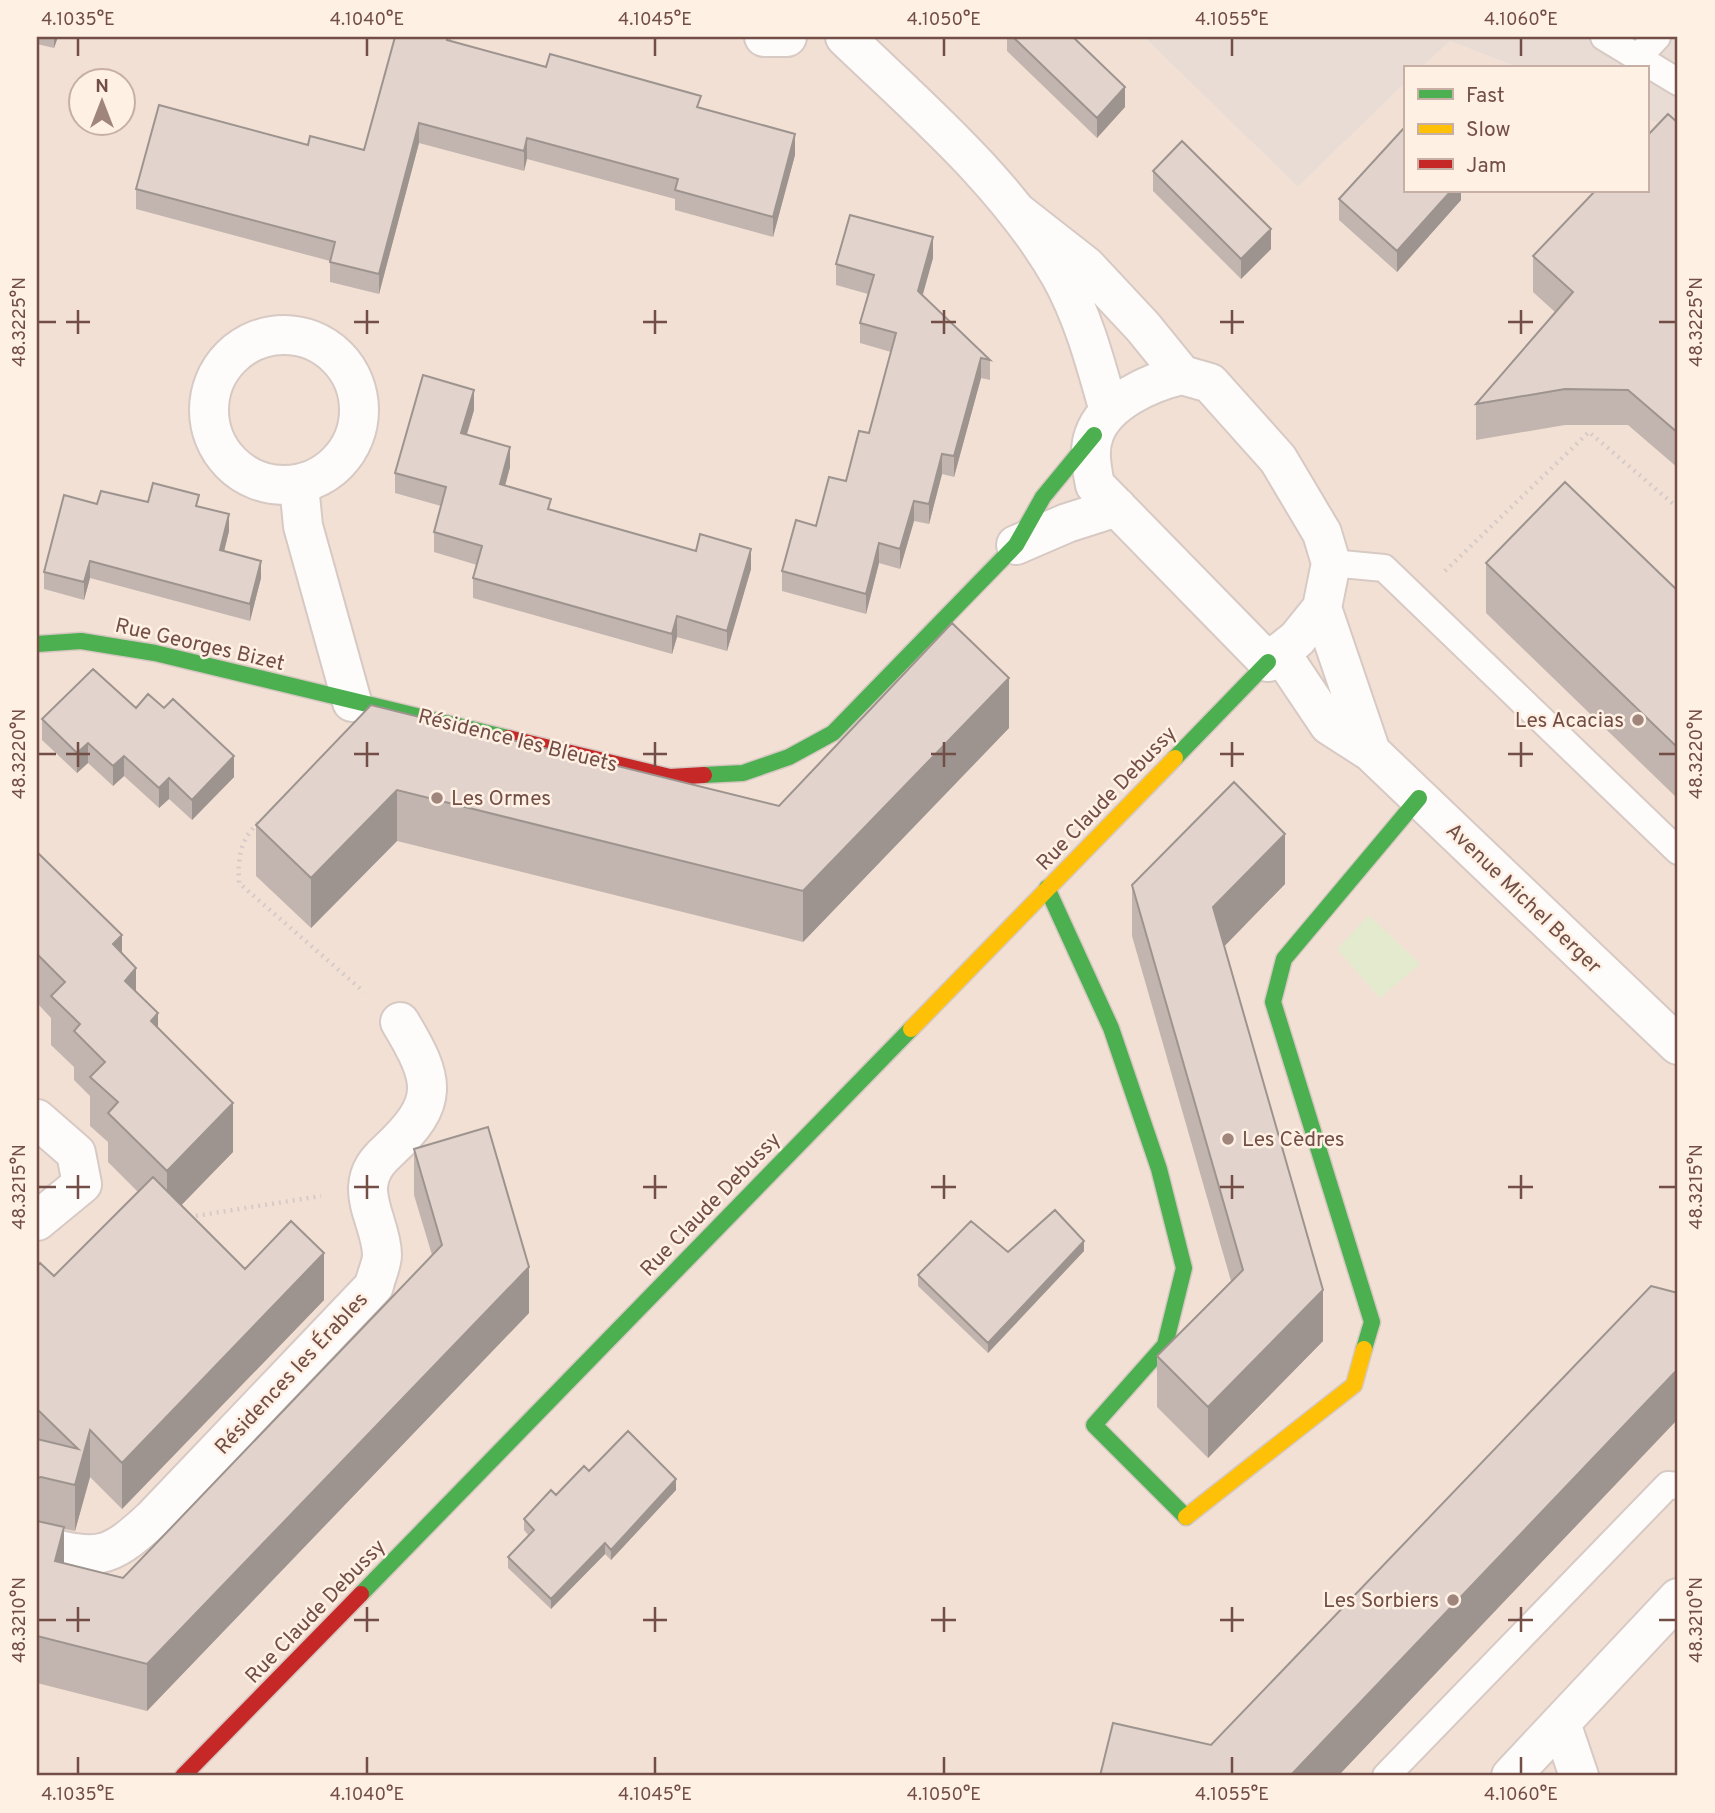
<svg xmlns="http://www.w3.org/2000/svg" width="1715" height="1813" viewBox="0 0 1715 1813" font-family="Overpass,sans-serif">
  <rect width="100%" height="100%" fill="#f6ece4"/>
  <path fill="#f2e0d4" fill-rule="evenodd" d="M37 37H1144L1298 187 1405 83V191H1647V119L1678 131V1776H37ZM80 80H122V122H80Z
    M1450 41 1519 68H1421Z"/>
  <path fill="#e8dcd5" d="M1144 37H1678V131L1647 119V68H1519L1450 41 1421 68H1405V83L1298 187Z"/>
  <path fill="#e4eace" d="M1369 915 1420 964 1380 998 1337 949Z"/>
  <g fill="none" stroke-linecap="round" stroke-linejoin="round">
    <defs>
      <path id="lane" d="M1604 37 1678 82
        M1638 57 1657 37
        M1331 563 1384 568 1678 851
        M1386 1776 1668 1485 1678 1486"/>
      <path id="street" d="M764 37H787
        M845 37C921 110 1007 183 1060 275 1084 318 1096 365 1109 411
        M1017 212 1086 266 1143 327 1182 375 1210 383 1278 459 1322 533 1331 563 1322 608 1297 639 1268 662 1095 485C1092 469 1088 451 1094 435 1105 402 1151 382 1182 375
        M209 410a75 75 0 1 1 150 0a75 75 0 1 1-150 0Z
        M299 485 303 526 352 702
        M1016 545 1067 523 1117 507
        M1322 608 1371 752
        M1280 652 1329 725 1371 752 1678 1045
        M37 1119 76 1153 82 1184 37 1221
        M37 1545C97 1559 106 1562 152 1519L374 1286C376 1276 382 1264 382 1255 382 1232 367 1209 368 1187 369 1171 377 1161 388 1151 441 1102 435 1080 400 1022
        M1561 1723 1579 1776
        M1511 1776 1678 1598"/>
      <path id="fast" d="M37 644 81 641 155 653 508 738
        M1175 758 1268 662
        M704 775 743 773 789 757 833 733 1016 545 1043 497 1094 435
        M1047 888 1111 1028 1159 1169 1184 1268 1165 1345 1094 1425 1186 1517
        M1364 1349 1372 1322 1273 1002 1284 959 1419 798
        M361 1594 911 1029"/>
      <path id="slow" d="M911 1029 1175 758
        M1186 1517 1354 1385 1364 1349"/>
      <path id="jam" d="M508 738 670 777 704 775
        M183 1776 361 1594"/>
    </defs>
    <use href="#lane" stroke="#d7c9c3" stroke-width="30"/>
    <use href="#street" stroke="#d7c9c3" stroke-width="42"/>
    <use href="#fast" stroke="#d6c7c1" stroke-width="19"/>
    <use href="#slow" stroke="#d6c7c1" stroke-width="19"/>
    <use href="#jam" stroke="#d6c7c1" stroke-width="19"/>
    <path stroke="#d7cbc8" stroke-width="4.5" stroke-dasharray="2 5" stroke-linecap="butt" d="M1445 571 1589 432 1678 508
      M258 823C239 841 238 859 239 883L364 992
      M189 1217 321 1196"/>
    <use href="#lane" stroke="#fefcfb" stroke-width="26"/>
    <use href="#street" stroke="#fefcfb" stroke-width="38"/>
    <use href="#fast" stroke="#4caf50" stroke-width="16"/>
    <use href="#slow" stroke="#ffc107" stroke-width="16"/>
    <use href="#jam" stroke="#c62828" stroke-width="16"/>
  </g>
  <path fill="#c2b5af" d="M37 37H58L54 48 37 44Z
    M451 37V41L701 108 795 155 773 237 675 210V199L527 159 524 171 419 143 379 294 330 282V261L136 209V189L308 145 364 150Z
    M1007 37H1073L1125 107 1097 138 1007 51Z
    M1678 123V468L1628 425H1565L1476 440V404L1555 312 1533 292V256Z
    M1153 171 1271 249 1241 279 1153 191Z
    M1461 191V200L1397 272 1339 220V199Z
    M933 258 922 295 990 360V380L981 378 954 477 942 474 929 524 914 521 900 569 879 563 866 614 782 591V571L816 526 846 481 869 433 891 352 860 343V323L868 294 836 285V264Z
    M474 410 467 435 510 467 505 486 551 510 751 569 727 651 677 637 672 654 473 598V578L477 565 434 552V532L441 506 395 493V473Z
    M148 502 199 507 229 531 224 551 261 578 250 621 90 578 84 600 44 589V572L97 504Z
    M1486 563 1678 591V799L1486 613Z
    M371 705 779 806 1009 728 803 942 397 841 311 928 256 876V825Z
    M136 708 234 777 192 820 169 799 159 808 124 776 113 786 88 763 77 773 42 740V719Z
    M37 835 38 853 122 954 136 992 233 1152 181 1205 245 1269 324 1300 122 1509 90 1477 75 1531 64 1529V1563L123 1578 432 1255 414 1195V1149L529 1313 147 1711 37 1683V1266L54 1276 138 1192 108 1162V1142L90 1126V1096L74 1080V1067L51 1045V1018L37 1003Z
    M1285 884 1224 946 1323 1341 1208 1458 1157 1407V1356L1231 1281 1132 936V885Z
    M1084 1251 988 1353 918 1286V1275L1008 1252Z
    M1678 1293V1423L1675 1422 1338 1776H1100L1211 1745Z
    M589 1471 676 1490 611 1560 605 1554 551 1609 508 1568V1557L529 1536 524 1530V1519Z"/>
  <path fill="#9e948f" d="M54 37H58L54 48Z
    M1125 87V107L1097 138V118Z
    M419 123V143L379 294V274Z
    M795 134V155L773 237V217Z
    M527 138V159L524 171V151Z
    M1451 191H1461V200L1397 272V251Z
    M1271 229V249L1241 279V259Z
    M933 237V258L918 312V291Z
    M981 358V378L954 477V456Z
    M474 390V410L461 453V433Z
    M510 447V467L500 504V484Z
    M942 454V474L929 524V504Z
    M914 501V521L900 569V549Z
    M229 514V531L220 568V550Z
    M879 543V563L866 614V594Z
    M751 549V569L727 651V631Z
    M90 561V578L84 600V582Z
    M261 561V578L250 621V604Z
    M677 616V637L672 654V634Z
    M1009 678V728L803 942V891Z
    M88 743V763L77 773V753Z
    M124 756V776L113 786V766Z
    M234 756V777L192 820V800Z
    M169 778V799L159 808V788Z
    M397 790V841L311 928V878Z
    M1285 834V884L1213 958V907Z
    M122 935V984L113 944Z
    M136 968V1017L125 981Z
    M158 1013V1062L151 1021Z
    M233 1103V1152L167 1220V1171Z
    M1084 1241V1251L988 1353V1343Z
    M324 1253V1300L122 1509V1463Z
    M529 1267V1313L147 1711V1664Z
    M1323 1290V1341L1208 1458V1407Z
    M1675 1372V1422L1338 1776H1290Z
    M90 1430V1477L75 1531V1485Z
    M676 1479V1490L611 1560V1550Z
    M64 1527V1573L55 1561Z
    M605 1543V1554L551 1609V1599Z"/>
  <path fill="#e2d3cc" stroke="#9e948f" stroke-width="2" d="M395 37H448L447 40 546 67 550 54 701 96 697 107 795 134 773 217 675 190 678 179 527 138 524 151 419 123 379 274 330 262 335 242 136 189 159 105 308 145 310 136 364 150Z
    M1013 37H1073L1125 87 1097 118Z
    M1668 114 1678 123V433L1628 390 1565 389 1476 404 1573 292 1533 256 1595 191H1647V136Z
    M1404 128 1405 129V191H1451L1397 251 1339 199Z
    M1182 141 1271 229 1241 259 1153 171Z
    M850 215 933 237 918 291 990 360 981 358 954 456 942 454 929 504 914 501 900 549 879 543 866 594 782 571 796 520 816 526 829 477 846 481 859 431 869 433 896 333 860 323 874 275 836 264Z
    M423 375 474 390 461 433 510 447 500 484 551 499 548 509 696 551 700 534 751 549 727 631 677 616 672 634 473 578 482 546 434 532 446 487 395 473Z
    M1565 482 1678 591V748L1486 563Z
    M153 483 199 495 196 506 229 514 220 550 261 561 250 604 90 561 84 582 44 572 64 495 97 504 101 491 148 502Z
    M952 623 1009 678 803 891 397 790 311 878 256 825 371 705 779 806Z
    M93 669 136 708 148 694 164 708 173 699 234 756 192 800 169 778 159 788 124 756 113 766 88 743 77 753 42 719Z
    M1234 782 1285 834 1213 907 1323 1290 1208 1407 1157 1356 1243 1270 1132 885Z
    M37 852 122 935 113 944 136 968 125 981 158 1013 151 1021 233 1103 167 1171 108 1113 118 1102 90 1077 105 1062 74 1031 80 1024 51 996 65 982 37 954Z
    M488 1127 529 1267 147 1664 37 1636V1521L64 1527 55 1561 123 1578 442 1245 414 1149Z
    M153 1177 245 1269 291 1221 324 1253 122 1463 90 1430 75 1485 41 1477 37 1478V1439L78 1449 37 1409V1266L40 1263 54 1276Z
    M1055 1210 1084 1241 988 1343 918 1275 971 1221 1008 1252Z
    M1651 1286 1678 1293V1372H1675L1290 1776H1100L1113 1723 1211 1745Z
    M628 1431 676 1479 611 1550 605 1543 551 1599 508 1557 534 1530 524 1519 551 1490 556 1495 584 1466 589 1471Z"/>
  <path fill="none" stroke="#724e46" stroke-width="2.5" d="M78 38V56M367 38V56M655 38V56M944 38V56M1232 38V56M1521 38V56M78 310V334M367 310V334M655 310V334M944 310V334M1232 310V334M1521 310V334M38 322H56M66 322H90M354 322H379M643 322H667M931 322H956M1220 322H1244M1508 322H1533M1659 322H1676M78 742V767M367 742V767M655 742V767M944 742V767M1232 742V767M1521 742V767M38 754H56M66 754H90M354 754H379M643 754H667M931 754H956M1220 754H1244M1508 754H1533M1659 754H1676M78 1175V1199M367 1175V1199M655 1175V1199M944 1175V1199M1232 1175V1199M1521 1175V1199M38 1187H56M66 1187H90M354 1187H379M643 1187H667M931 1187H956M1220 1187H1244M1508 1187H1533M1659 1187H1676M78 1607V1632M367 1607V1632M655 1607V1632M944 1607V1632M1232 1607V1632M1521 1607V1632M38 1620H56M66 1620H90M354 1620H379M643 1620H667M931 1620H956M1220 1620H1244M1508 1620H1533M1659 1620H1676M78 1757V1774M367 1757V1774M655 1757V1774M944 1757V1774M1232 1757V1774M1521 1757V1774"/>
  <g fill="#a0857d" stroke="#fff0e4" stroke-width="2.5">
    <circle cx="1638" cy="720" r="7"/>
    <circle cx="437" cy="798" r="7"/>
    <circle cx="1228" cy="1139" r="7"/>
    <circle cx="1453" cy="1600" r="7"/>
  </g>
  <g text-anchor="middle" stroke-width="5" stroke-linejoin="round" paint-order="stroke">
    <g font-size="21" fill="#724e46" stroke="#fff0e4">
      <text transform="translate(200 644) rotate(13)" y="7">Rue Georges Bizet</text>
      <text transform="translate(518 740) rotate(14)" y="7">Résidence les Bleuets</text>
      <text transform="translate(1106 798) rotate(-46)" y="7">Rue Claude Debussy</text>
      <text transform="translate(1524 898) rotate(44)" y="7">Avenue Michel Berger</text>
      <text transform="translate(710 1204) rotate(-46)" y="7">Rue Claude Debussy</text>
      <text transform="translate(291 1373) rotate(-47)" y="7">Résidences les Érables</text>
      <text transform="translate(315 1611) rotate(-46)" y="7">Rue Claude Debussy</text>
    </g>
    <g font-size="21" fill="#724e46" stroke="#fff0e4" text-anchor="end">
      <text x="1624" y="727">Les Acacias</text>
      <text x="451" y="805" text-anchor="start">Les Ormes</text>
      <text x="1242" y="1146" text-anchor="start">Les Cèdres</text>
      <text x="1439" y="1607">Les Sorbiers</text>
    </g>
  </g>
  <rect width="1715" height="1813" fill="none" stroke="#fff0e4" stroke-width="77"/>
  <rect x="1404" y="66" width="245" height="126" fill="#fff0e4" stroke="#c7afa5" stroke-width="2"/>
  <rect x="1418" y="89" width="35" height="10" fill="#4caf50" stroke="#c7afa5" stroke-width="2"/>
  <text x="1466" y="102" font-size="21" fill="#724e46">Fast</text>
  <rect x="1418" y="124" width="35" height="10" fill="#ffc107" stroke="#c7afa5" stroke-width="2"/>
  <text x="1466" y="136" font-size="21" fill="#724e46">Slow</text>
  <rect x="1418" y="159" width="35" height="10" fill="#c62828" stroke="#c7afa5" stroke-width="2"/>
  <text x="1466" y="172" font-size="21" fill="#724e46">Jam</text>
  <g transform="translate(102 102)"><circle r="33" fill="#fff0e4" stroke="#c7afa5" stroke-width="2"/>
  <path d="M0-5L12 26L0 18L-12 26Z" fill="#a0857d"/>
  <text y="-10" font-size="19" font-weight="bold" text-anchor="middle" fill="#724e46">N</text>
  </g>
  <rect x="38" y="38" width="1638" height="1736" fill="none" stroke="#724e46" stroke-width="2.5"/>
  <g font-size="18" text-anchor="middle" fill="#724e46">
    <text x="78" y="25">4.1035°E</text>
    <text x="367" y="25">4.1040°E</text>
    <text x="655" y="25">4.1045°E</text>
    <text x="944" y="25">4.1050°E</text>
    <text x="1232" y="25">4.1055°E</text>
    <text x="1521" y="25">4.1060°E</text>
    <text transform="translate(19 322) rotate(-90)" y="6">48.3225°N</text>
    <text transform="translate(1696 322) rotate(-90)" y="6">48.3225°N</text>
    <text transform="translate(19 754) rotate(-90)" y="6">48.3220°N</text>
    <text transform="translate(1696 754) rotate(-90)" y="6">48.3220°N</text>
    <text transform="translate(19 1187) rotate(-90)" y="6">48.3215°N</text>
    <text transform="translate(1696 1187) rotate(-90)" y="6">48.3215°N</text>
    <text transform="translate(19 1620) rotate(-90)" y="6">48.3210°N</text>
    <text transform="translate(1696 1620) rotate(-90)" y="6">48.3210°N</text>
    <text x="78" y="1800">4.1035°E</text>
    <text x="367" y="1800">4.1040°E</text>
    <text x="655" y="1800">4.1045°E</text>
    <text x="944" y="1800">4.1050°E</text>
    <text x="1232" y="1800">4.1055°E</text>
    <text x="1521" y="1800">4.1060°E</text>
  </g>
</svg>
